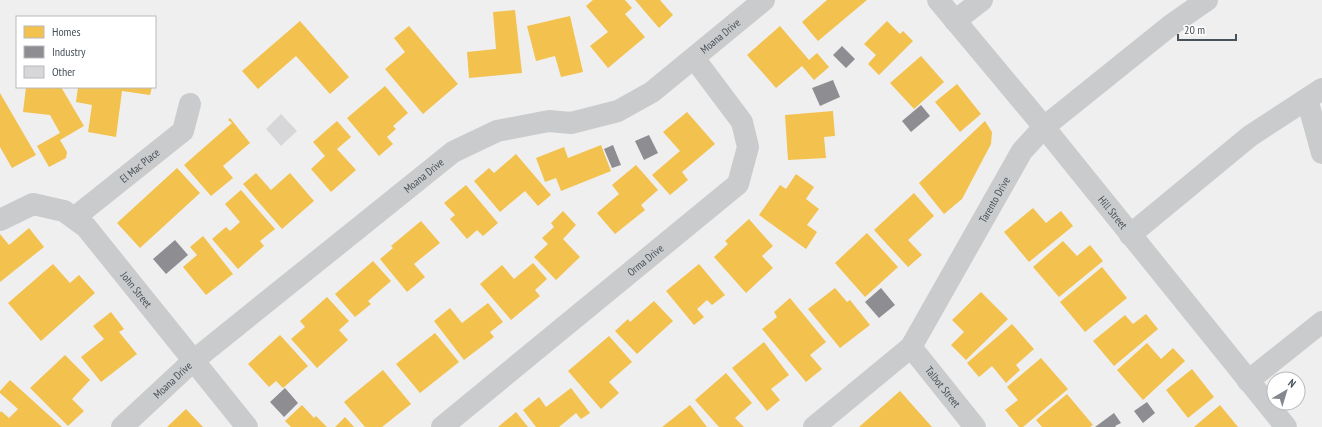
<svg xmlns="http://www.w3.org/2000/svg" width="1322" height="427" viewBox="0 0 1322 427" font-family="'PT Sans Narrow',sans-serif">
  <rect width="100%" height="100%" fill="#f0efef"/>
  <path fill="#f2c14e" d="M593 0H625L632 8 625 14 645 37 608 68 590 46 608 32 586 6Z
    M635 0H660L673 15 659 28Z
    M827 0H867L818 41 802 22Z
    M515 10 522 73 469 78 467 52 496 49 493 12Z
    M570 16 583 72 561 77 555 56 536 61 527 26Z
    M300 21 349 77 330 94 296 56 258 89 242 71Z
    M887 21 900 34 903 31 913 41 879 75 868 64 876 55 864 44Z
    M409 26 458 84 423 114 385 69 405 52 394 38Z
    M780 26 809 60 817 53 829 67 814 80 802 66 776 88 747 55Z
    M921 56 944 82 914 109 890 83Z
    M957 84 981 114 960 132 935 102Z
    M385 86 408 113 393 126 396 129 387 137 393 144 379 156 347 118Z
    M26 87H61L84 126 60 140 67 152 66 158 49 167 37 146 60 133 50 115 23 112Z
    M78 87H152L150 95 122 91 116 137 88 132 92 105 76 102Z
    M0 93 36 155 12 168 0 147Z
    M833 111 835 136 824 137 826 158 788 160 785 115Z
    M687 112 715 144 682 172 688 180 670 195 652 175 680 151 663 132Z
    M230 118 250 143 223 166 233 178 211 196 184 165 232 123 228 120Z
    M337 121 351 137 337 149 356 170 331 192 311 169 325 156 313 142Z
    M985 121 992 132 991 144 962 199 944 214 919 183Z
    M601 145 611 171 561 191 556 178 545 182 536 158 564 147 568 158Z
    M516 154 551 195 538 206 525 191 500 212 474 181 489 168 494 173Z
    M636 165 658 190 641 205 645 210 615 234 597 213 619 194 612 185Z
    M177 168 200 193 140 248 117 223Z
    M256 173 271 190 290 173 314 201 282 229 243 184Z
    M796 174 814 187 806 199 819 209 807 225 817 232 806 249 759 215 780 185 786 189Z
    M466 185 498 223 483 236 477 230 467 239 450 219 455 215 444 203Z
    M241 190 275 229 260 241 264 246 238 269 212 239 226 227 230 231 240 222 225 204Z
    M914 193 934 216 908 240 922 255 908 267 874 230Z
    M1033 208 1046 223 1061 211 1073 226 1029 262 1004 232Z
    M563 211 576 225 563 239 580 257 556 280 534 257 548 244 542 238 554 227 551 223Z
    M749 219 773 246 762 256 773 268 746 293 714 257 728 244 725 241Z
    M421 221 440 243 414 264 425 277 407 292 380 259 393 248 391 246Z
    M29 228 44 247 0 282V234L9 245Z
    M867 233 898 267 865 297 835 263Z
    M203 236 233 274 206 295 183 267 197 255 190 247Z
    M1063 241 1077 256 1090 245 1103 261 1059 297 1033 267Z
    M373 261 391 281 368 301 371 304 355 317 335 294Z
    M533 263 547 279 535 290 540 296 511 320 480 284 502 265 514 279Z
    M53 264 70 283 79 275 95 293 41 341 8 303Z
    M699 264 725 295 712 305 707 300 697 309 704 317 694 325 666 291Z
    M1102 267 1127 298 1085 332 1060 302Z
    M835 288 847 302 850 300 870 325 840 348 808 309Z
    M981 292 1008 319 966 360 951 345 964 332 952 320Z
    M327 297 349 321 339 330 348 340 317 368 291 339 305 327 300 321Z
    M790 298 826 342 810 355 822 369 806 382 762 329 777 317 774 312Z
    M654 301 673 321 637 354 615 331 628 319 630 322Z
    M488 303 503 322 490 332 494 337 464 360 434 321 450 308 462 323Z
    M111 312 124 329 119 332 137 354 101 382 81 357 104 339 93 326Z
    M1146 314 1158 329 1114 366 1093 341 1125 315 1133 324Z
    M1012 324 1034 349 1016 365 1020 370 1006 383 992 366 979 377 967 363Z
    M435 333 459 362 420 393 396 364Z
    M280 335 308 366 283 388 276 381 269 387 248 364Z
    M609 336 632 362 609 382 619 393 601 409 568 371Z
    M764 342 789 375 771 389 780 400 767 411 732 368Z
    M1147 343 1161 359 1173 348 1185 361 1143 400 1117 370Z
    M65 355 90 380 72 399 84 411 68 426 30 388Z
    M1041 358 1068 389 1023 427H1019L1005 410 1018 400 1007 387Z
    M1192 369 1214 397 1188 418 1166 390Z
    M383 370 411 404 382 427H365L344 402Z
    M726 373 752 403 735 418 744 427H719L695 400Z
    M10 380 62 427H0V413L1 411 9 418 18 409 0 393V391Z
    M571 388 590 413 581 419 576 413 559 427H536L523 410 539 397 546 407Z
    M900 391 932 427H859Z
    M1067 394 1093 425 1090 427H1042L1036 420Z
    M302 405 314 418 316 416 327 427H291L285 421Z
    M690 405 707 427H662Z
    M1220 405 1238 427H1194Z
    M186 409 203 427H167Z
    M516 412 528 427H498Z
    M345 417 354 427H335Z"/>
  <path fill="#8d8d92" d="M842 46 855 59 846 68 833 55Z
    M833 80 840 97 820 106 812 88Z
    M921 105 930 116 911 132 902 121Z
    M649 135 658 153 644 160 635 141Z
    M613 145 621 165 612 168 604 149Z
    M175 240 188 255 166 274 153 259Z
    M881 288 895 305 879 318 865 302Z
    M285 388 298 403 284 417 270 402Z
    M1147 402 1155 413 1143 423 1134 411Z
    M1114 413 1121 423 1115 426 1116 427H1095Z"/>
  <path fill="#d7d7d9" d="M281 114 297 131 281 146 266 129Z"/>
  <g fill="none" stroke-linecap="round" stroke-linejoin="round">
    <g stroke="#cacbcd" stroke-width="22">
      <path id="s1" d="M938 0 1044 127 1286 427"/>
      <path d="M955 21 982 0"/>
      <path d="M1307 99 1322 153"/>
      <path id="s2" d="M74 218 183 131 190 104"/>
      <path id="s3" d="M0 220 33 204 64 211 86 227 247 427"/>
      <path d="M1130 235 1250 136 1322 89"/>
      <path id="s4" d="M911 347 975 427"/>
      <path d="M1248 381 1322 322"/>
      <path id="s5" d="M122 427 193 361 453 152 497 131 549 121 571 123 618 111 652 92 764 0"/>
      <path id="s6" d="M442 427 738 184 748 147 742 122 694 58"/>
      <path id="s7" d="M814 427 911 347 1022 151 1044 127 1171 25 1207 0"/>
    </g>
  </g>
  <g text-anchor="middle" stroke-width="4" stroke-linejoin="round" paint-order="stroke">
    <g font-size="11" fill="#48525a" stroke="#fff">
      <text dy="4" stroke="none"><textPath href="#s5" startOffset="730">Moana Drive</textPath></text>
      <text dy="4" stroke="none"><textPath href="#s2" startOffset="84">El Mac Place</textPath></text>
      <text dy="4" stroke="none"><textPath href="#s5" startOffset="393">Moana Drive</textPath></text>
      <text dy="4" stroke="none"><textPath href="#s7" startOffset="295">Tarento Drive</textPath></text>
      <text dy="4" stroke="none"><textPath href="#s1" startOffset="275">Hill Street</textPath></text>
      <text dy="4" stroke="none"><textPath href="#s6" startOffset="263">Orma Drive</textPath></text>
      <text dy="4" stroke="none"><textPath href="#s3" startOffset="176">John Street</textPath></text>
      <text dy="4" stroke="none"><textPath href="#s5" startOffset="69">Moana Drive</textPath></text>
      <text dy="4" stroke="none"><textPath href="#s4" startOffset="51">Talbot Street</textPath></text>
    </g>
  </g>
  <rect x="16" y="16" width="140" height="72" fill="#ffffff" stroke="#b6babd"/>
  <rect x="24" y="26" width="20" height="12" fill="#f2c14e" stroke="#b6babd"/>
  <text x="52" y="36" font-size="12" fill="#48525a">Homes</text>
  <rect x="24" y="46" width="20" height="12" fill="#8d8d92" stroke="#b6babd"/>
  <text x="52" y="56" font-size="12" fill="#48525a">Industry</text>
  <rect x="24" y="66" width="20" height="12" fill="#d7d7d9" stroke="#b6babd"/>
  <text x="52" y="76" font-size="12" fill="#48525a">Other</text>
  <g transform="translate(1286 391) rotate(38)"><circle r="19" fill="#ffffff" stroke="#b6babd"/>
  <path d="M0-3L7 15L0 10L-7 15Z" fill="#83898e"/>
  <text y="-6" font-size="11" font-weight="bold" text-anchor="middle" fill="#48525a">N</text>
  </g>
  <path d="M1178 34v6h58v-6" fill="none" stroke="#48525a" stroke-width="2"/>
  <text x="1184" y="34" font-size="12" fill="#48525a" stroke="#ffffff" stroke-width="3" paint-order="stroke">20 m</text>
</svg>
